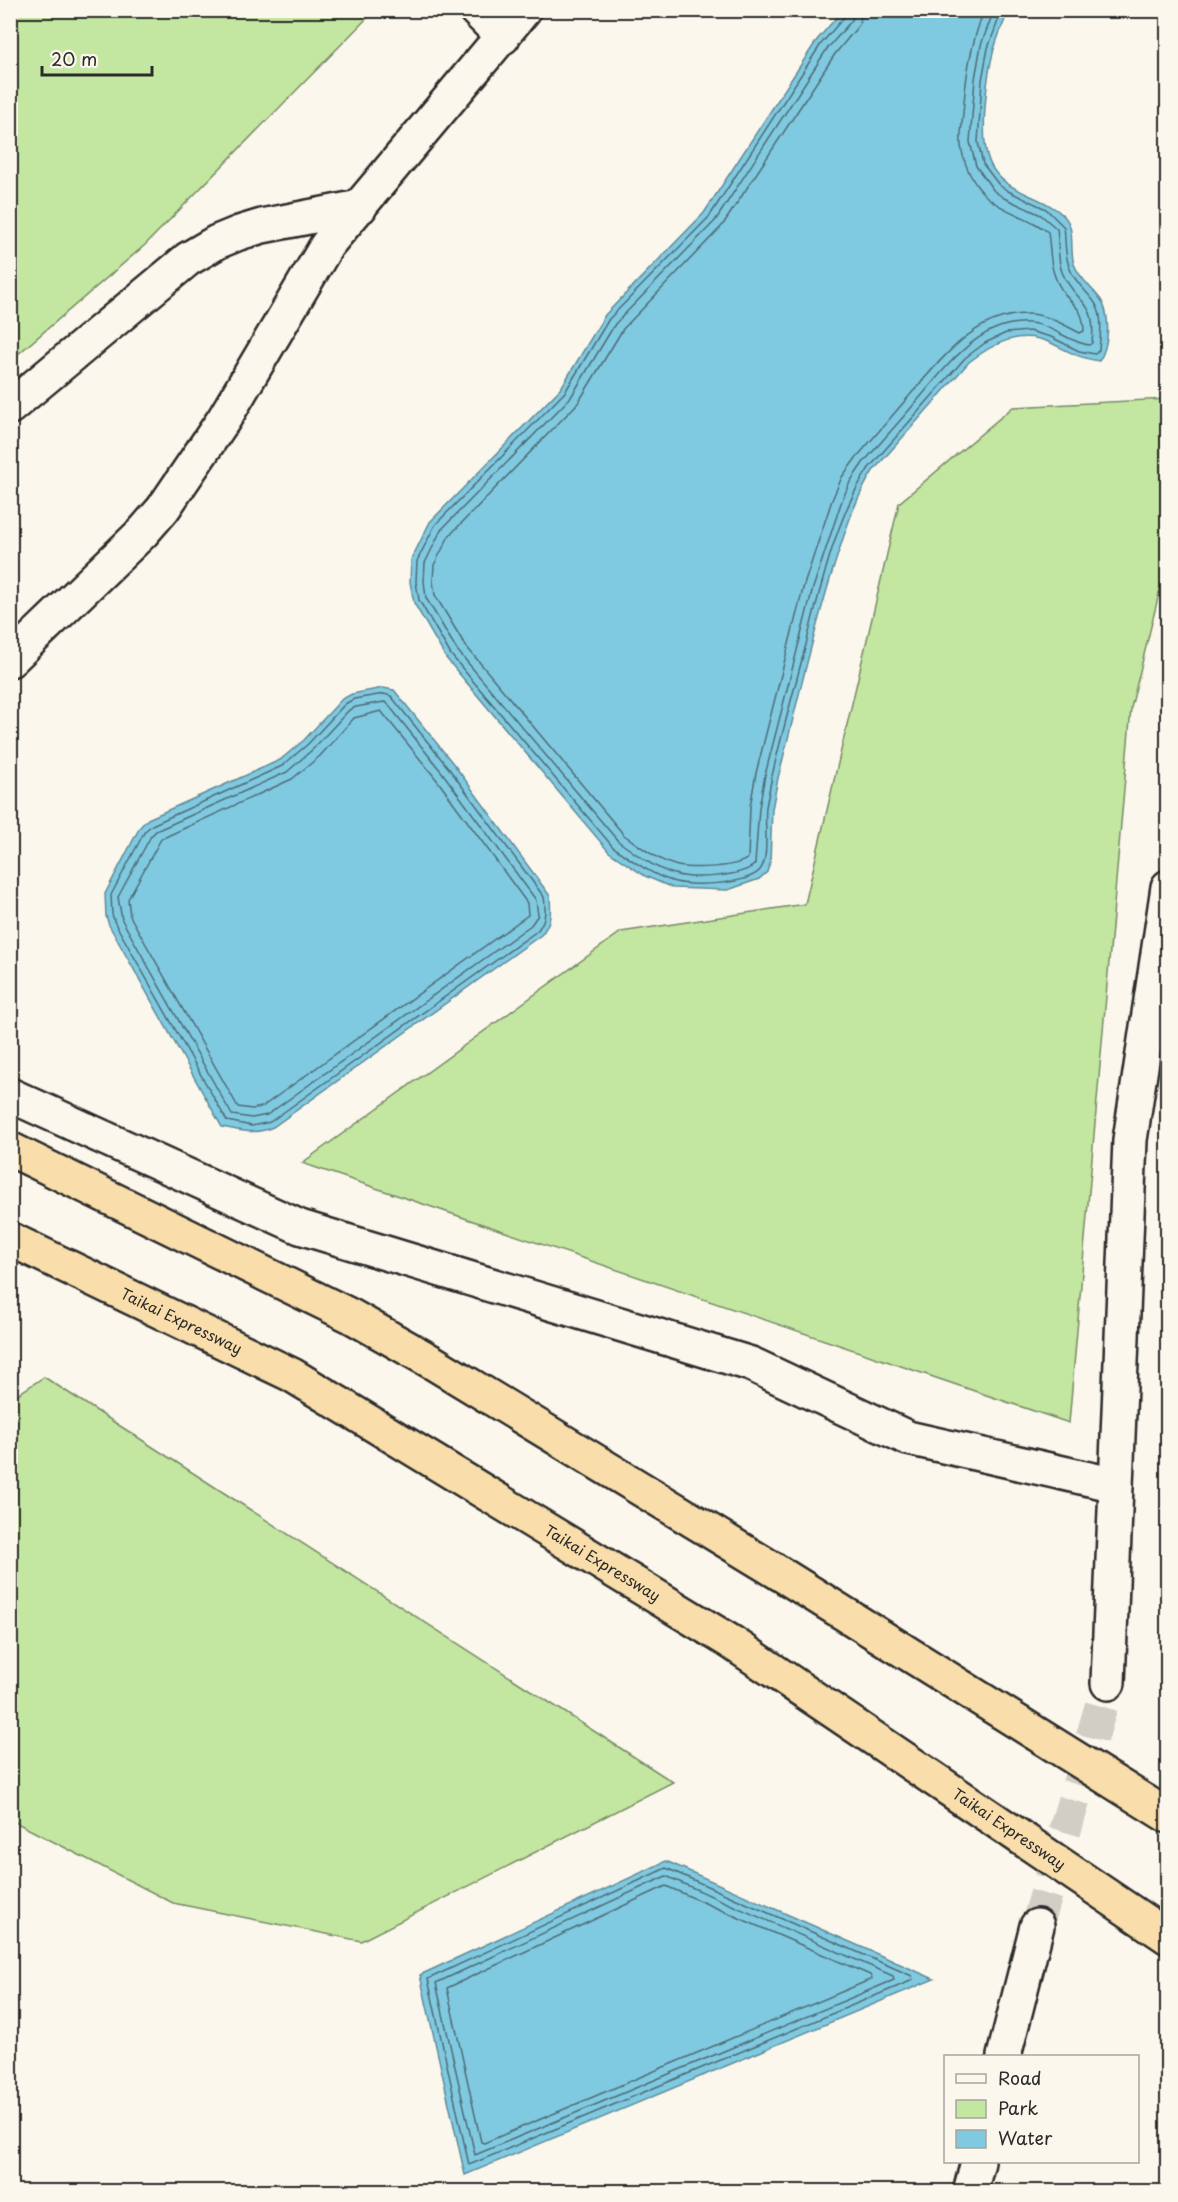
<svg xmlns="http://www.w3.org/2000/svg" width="1178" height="2202" viewBox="0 0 1178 2202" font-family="'Playpen Sans',sans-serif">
  <rect width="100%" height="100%" fill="#fbf7ec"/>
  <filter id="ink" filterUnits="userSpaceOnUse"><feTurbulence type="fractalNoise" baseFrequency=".0167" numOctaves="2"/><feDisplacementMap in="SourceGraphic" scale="12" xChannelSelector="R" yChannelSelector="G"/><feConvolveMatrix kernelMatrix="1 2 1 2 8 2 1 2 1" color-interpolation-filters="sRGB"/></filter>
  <g filter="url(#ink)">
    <path fill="#c3e7a1" stroke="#778966" stroke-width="1.5" d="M11 10H374V11L145 245 11 360Z
      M1167 399V561L1131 708 1069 1423 302 1163 621 932 805 904 899 503 1013 407Z
      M44 1377 673 1782 361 1941 173 1903 11 1820V1399Z"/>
    <path fill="#80cae1" stroke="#5e8a98" stroke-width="1.5" d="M842 11H1008C1004 23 998 36 994 49 987 74 979 137 989 161 1001 193 1042 194 1064 216 1076 229 1069 248 1074 264 1080 280 1092 287 1101 300 1111 316 1109 347 1099 361 1076 357 1070 352 1051 343 1020 329 994 343 969 362L873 471C855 499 846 529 836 560 813 631 797 705 778 778L772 809 770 862 767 872 759 879 728 890 673 888 645 876 609 852 446 658 414 603 410 582 411 560 430 522 561 388 605 315 704 213 817 40Z
      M383 688 394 690 455 766 550 896C551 912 552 922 541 935L273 1127C255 1135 240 1131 222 1127L109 925 106 916 105 894 140 827 148 819 280 760 304 740 342 699 352 694Z
      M666 1861 934 1979 465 2175 420 1975Z"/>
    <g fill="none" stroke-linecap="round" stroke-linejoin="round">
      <path stroke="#4d6b74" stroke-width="1.5" d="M846 10 845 16 821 44 709 217 609 319 565 392 435 525 417 561 416 582 419 600 451 655 613 847C632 860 650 874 672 881 689 887 747 885 760 870 770 858 764 823 766 807 768 797 770 786 772 776 782 733 794 690 805 648 820 591 836 515 869 468L965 358 985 343 1006 333 1029 331 1051 337 1079 351 1095 354 1099 350C1100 336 1104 316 1095 303 1087 291 1075 283 1070 269 1064 255 1066 241 1064 227L1046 209 1008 191 999 185 983 164 978 142 982 80 988 48 1002 10
        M854 10 852 20 827 49 715 221 615 324 571 397 441 530 425 563 424 581 426 598 457 650 618 841C636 854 654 868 674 874 692 880 742 877 755 864L759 808 765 775 813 588 841 503 850 482 863 463C881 442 899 422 917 401 946 368 979 319 1030 323 1052 325 1068 342 1089 345L1092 343C1097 297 1076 306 1062 272 1057 258 1059 243 1057 229L1041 215 1004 198 994 191 976 166 970 142 975 79 981 45 994 10
        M863 10 859 25 835 54 722 226 623 329 578 403 449 536 434 565 433 581 435 595 465 645 624 835C640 846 658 861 678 866 693 869 736 868 748 858L750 807 756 773 804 585 832 500 842 477 856 458C874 437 892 416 910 395 943 358 974 314 1028 314 1047 314 1064 325 1080 333L1084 331C1083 304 1071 307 1060 287 1049 269 1051 252 1048 232 1030 217 1006 213 988 198 973 185 964 165 961 146 960 136 962 124 963 114 966 74 970 48 984 10
        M384 694 391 696 450 770 544 897C546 911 546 920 537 931L270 1122 252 1126 227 1121 115 923 112 914 111 895 145 831 152 825 282 766 308 744 345 704 354 699Z
        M384 702 387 703 444 775 536 900 538 915 531 925 267 1115 252 1118 232 1115 122 920 118 897 151 836 156 831 287 772 313 749 349 710 356 707Z
        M381 711 437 780 527 903 528 915 262 1107 252 1109 238 1107 130 916 128 899 161 839 292 779 320 756 354 718Z
        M666 1868 912 1976 913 1980 469 2165 428 1979Z
        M666 1876 893 1976 894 1980 475 2155 436 1983Z
        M666 1886 870 1975 872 1979 484 2143 481 2142 447 1988Z"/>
      <path stroke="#d1cec5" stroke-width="33" stroke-dasharray="33 16" stroke-linecap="butt" d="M1037 1926 1108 1683"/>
      <defs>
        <path id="minor" d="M476 10 503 37
          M10 407 188 259 217 242 239 233 262 226 360 207
          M10 660 143 532 163 509 224 419 327 245 524 10
          M10 1095 300 1227 751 1364 908 1438 1116 1485"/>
        <path id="tertiary" d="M1108 1683 1130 1140 1168 887
          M1004 2056 1037 1926
          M970 2192 978 2162"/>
        <g id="trunk">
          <path d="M10 1149 351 1316 432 1362 776 1571 1168 1816"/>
          <path id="s1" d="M10 1239 292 1375 731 1642 1168 1937"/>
        </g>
      </defs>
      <use href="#minor" stroke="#2b2b2b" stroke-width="38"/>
      <use href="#tertiary" stroke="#2b2b2b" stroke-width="38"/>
      <use href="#trunk" stroke="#2b2b2b" stroke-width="38"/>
      <use href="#minor" stroke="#fbf7ec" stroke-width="33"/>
      <use href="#tertiary" stroke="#fbf7ec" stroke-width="33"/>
      <use href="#trunk" stroke="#f9deab" stroke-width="33"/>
    </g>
  </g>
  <g text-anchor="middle" stroke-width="6" stroke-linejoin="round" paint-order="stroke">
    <g font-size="15" fill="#2b2b2b" stroke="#fbf7ec">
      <text dy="5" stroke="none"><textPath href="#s1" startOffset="190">Taikai Expressway</textPath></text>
      <text dy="5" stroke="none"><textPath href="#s1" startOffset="676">Taikai Expressway</textPath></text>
      <text dy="5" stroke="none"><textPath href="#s1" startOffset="1162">Taikai Expressway</textPath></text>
    </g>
  </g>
  <rect width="1178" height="2202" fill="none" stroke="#fbf7ec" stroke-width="36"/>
  <rect x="18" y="18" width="1142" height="2166" fill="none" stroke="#2b2b2b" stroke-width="2" filter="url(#ink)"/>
  <rect x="944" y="2055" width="195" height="108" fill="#fbf7ec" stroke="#a8a59f" stroke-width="1.5"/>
  <rect x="956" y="2074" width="30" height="9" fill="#fbf7ec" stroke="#a8a59f" stroke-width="1.5"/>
  <text x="998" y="2085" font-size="18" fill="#2b2b2b">Road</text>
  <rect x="956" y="2100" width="30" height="18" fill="#c3e7a1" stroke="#a8a59f" stroke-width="1.5"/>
  <text x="998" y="2115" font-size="18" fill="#2b2b2b">Park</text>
  <rect x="956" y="2130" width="30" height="18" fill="#80cae1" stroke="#a8a59f" stroke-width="1.5"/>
  <text x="998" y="2145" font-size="18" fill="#2b2b2b">Water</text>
  <path d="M42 66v9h110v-9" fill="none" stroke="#2b2b2b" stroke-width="3"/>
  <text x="51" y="66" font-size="18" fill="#2b2b2b" stroke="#fbf7ec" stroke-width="4.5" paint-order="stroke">20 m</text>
</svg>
